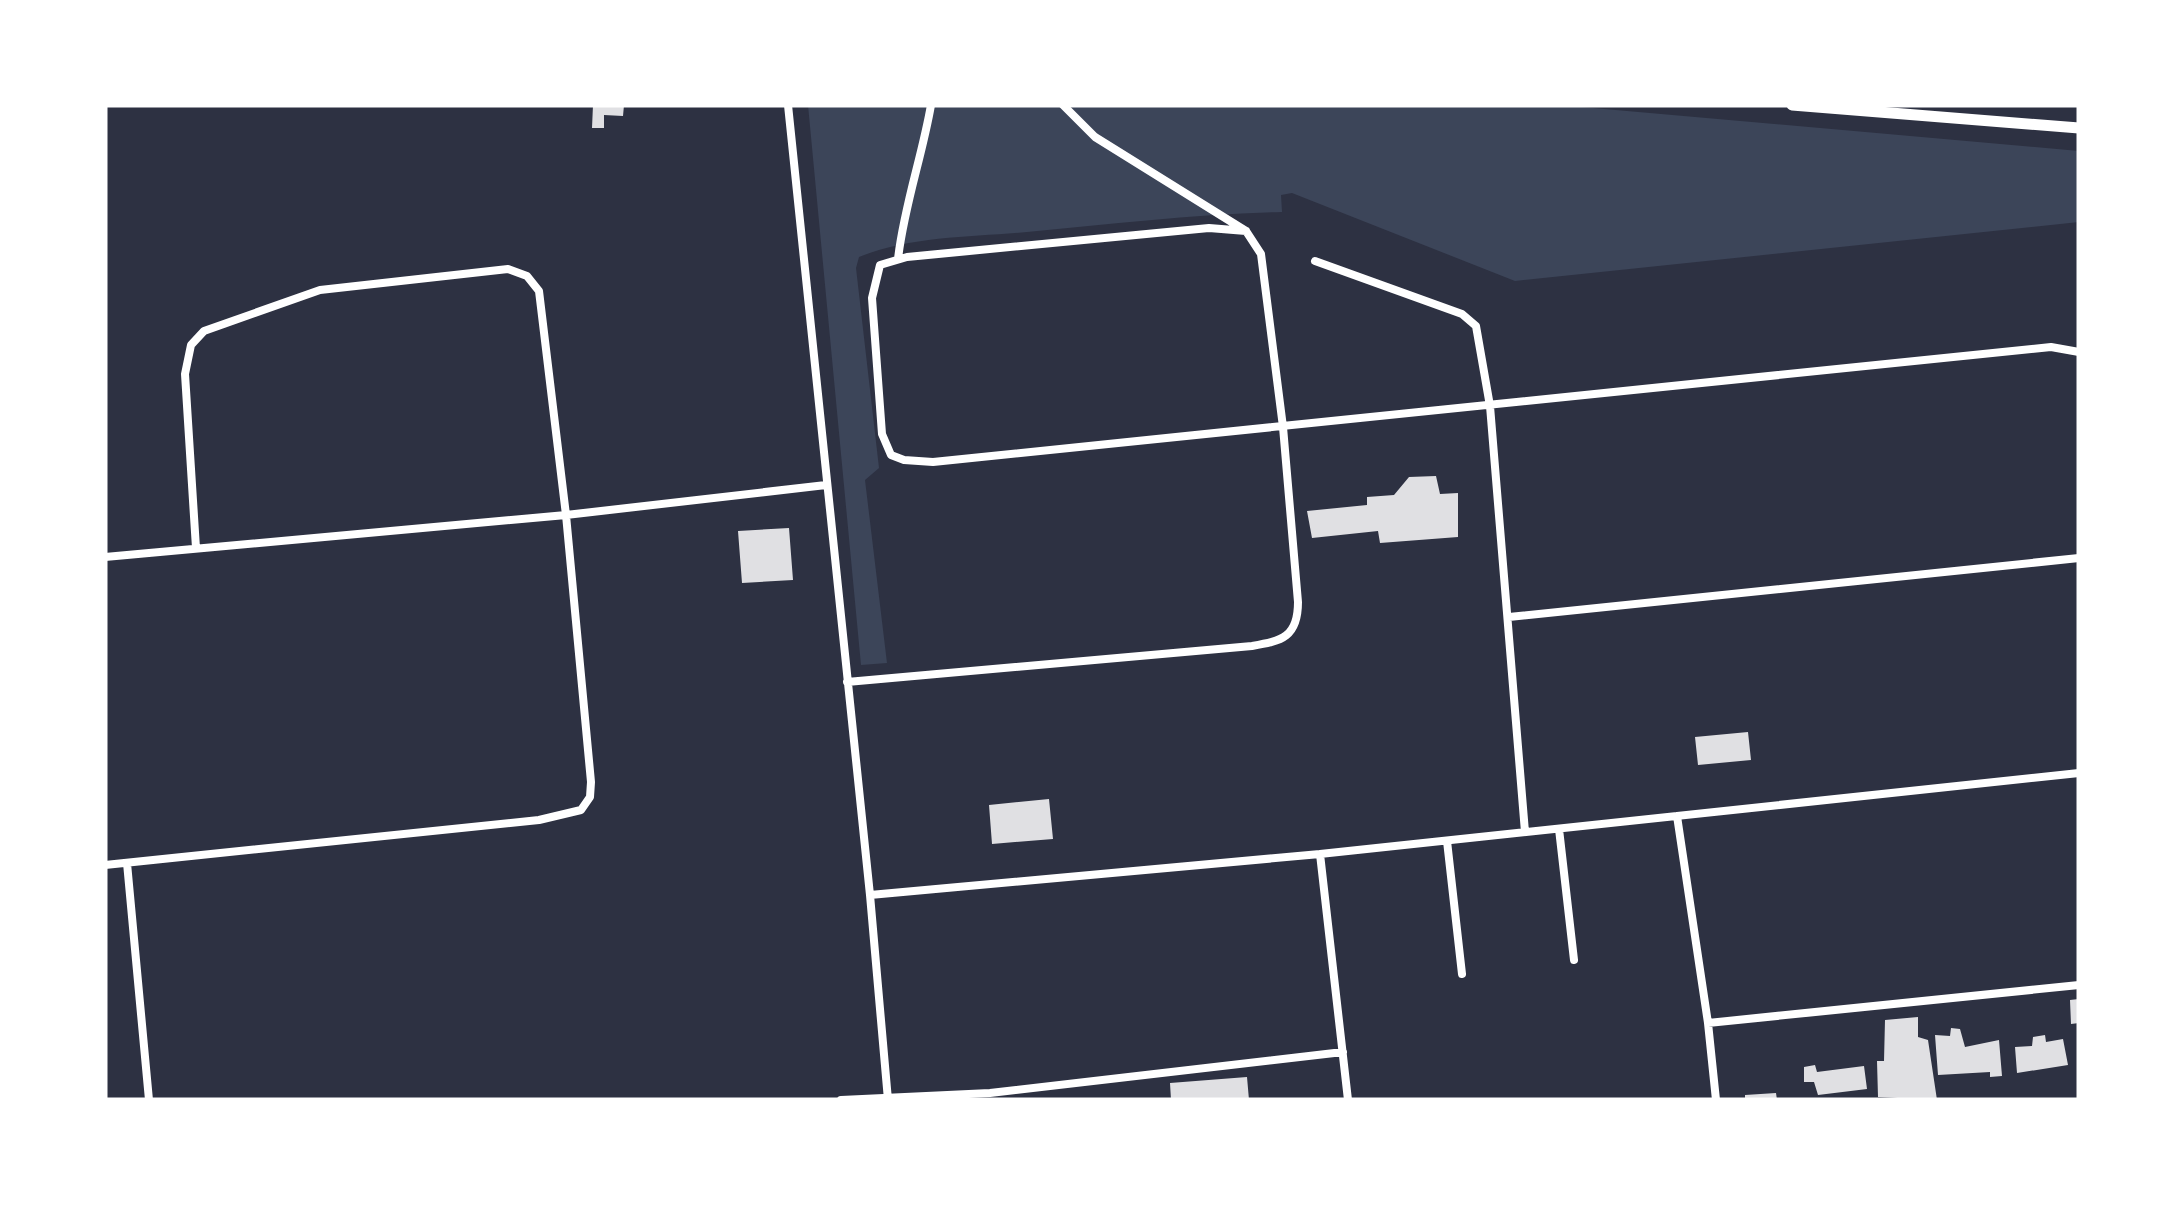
<svg xmlns="http://www.w3.org/2000/svg" width="2184" height="1205" viewBox="0 0 2184 1205" font-family="Spectral,serif">
  <rect width="100%" height="100%" fill="#2d3142"/>
  <path fill="#3c4559" d="M808 105H1559L2079 151V222L1515 281 1292 193 1281 195 1282 212C1197 214 1112 224 1027 232 973 237 910 236 859 257L856 268 879 468 865 480 887 663 861 665Z"/>
  <path fill="#e0e0e3" d="M593 105H624L623 116 604 115V128H592Z
    M1436 476 1440 494 1458 493V537L1380 543 1378 531 1312 538 1307 511 1367 505V497L1394 495 1409 477Z
    M789 528 793 580 742 583 738 531Z
    M1748 732 1751 760 1698 765 1695 737Z
    M1049 799 1053 839 992 844 989 805Z
    M2079 999V1023L2071 1024 2070 1000Z
    M1918 1017V1037L1928 1040 1937 1100 1878 1097 1877 1061H1884L1885 1020Z
    M1951 1028 1960 1029 1965 1047 1999 1040 2002 1076 1990 1077V1072L1938 1075 1935 1035 1950 1036Z
    M2045 1035 2046 1042 2063 1039 2068 1065 2017 1073 2015 1047 2032 1046 2033 1037Z
    M1815 1065 1817 1072 1864 1066 1867 1089 1818 1095 1814 1082H1804V1067Z
    M1247 1077 1249 1100H1171L1170 1083Z
    M1776 1093 1777 1100H1745V1095Z"/>
  <g fill="none" stroke-linecap="round" stroke-linejoin="round">
    <path stroke="#fff" stroke-width="8" d="M788 105 870 895 888 1100
      M1246 231 1209 228 907 257 880 265 872 298 882 434 891 455 904 460 933 462 2051 347 2079 352
      M898 259C904 206 922 157 931 105
      M1315 261 1462 314 1476 326 1490 406 1525 832
      M105 557 566 515 826 485
      M1509 617 2079 558
      M847 682 1252 646C1282 641 1298 637 1298 602L1283 427 1261 254 1246 231 1095 137 1063 105
      M1677 816 1708 1023 1716 1100
      M1559 829 1574 960
      M1447 841 1462 974
      M1320 854 1348 1100
      M127 863 149 1100
      M105 865 539 820 581 810 590 797 591 782 566 515 539 291 527 276 508 269 320 290 204 331 191 345 185 374 196 548
      M870 895 1320 854 2079 773
      M1708 1023 2079 985
      M841 1100 990 1093 1343 1052"/>
    <path stroke="#fff" stroke-width="11" d="M1792 105 2079 128"/>
  </g>
  <rect width="2184" height="1205" fill="none" stroke="#ffffff" stroke-width="215"/>
</svg>
